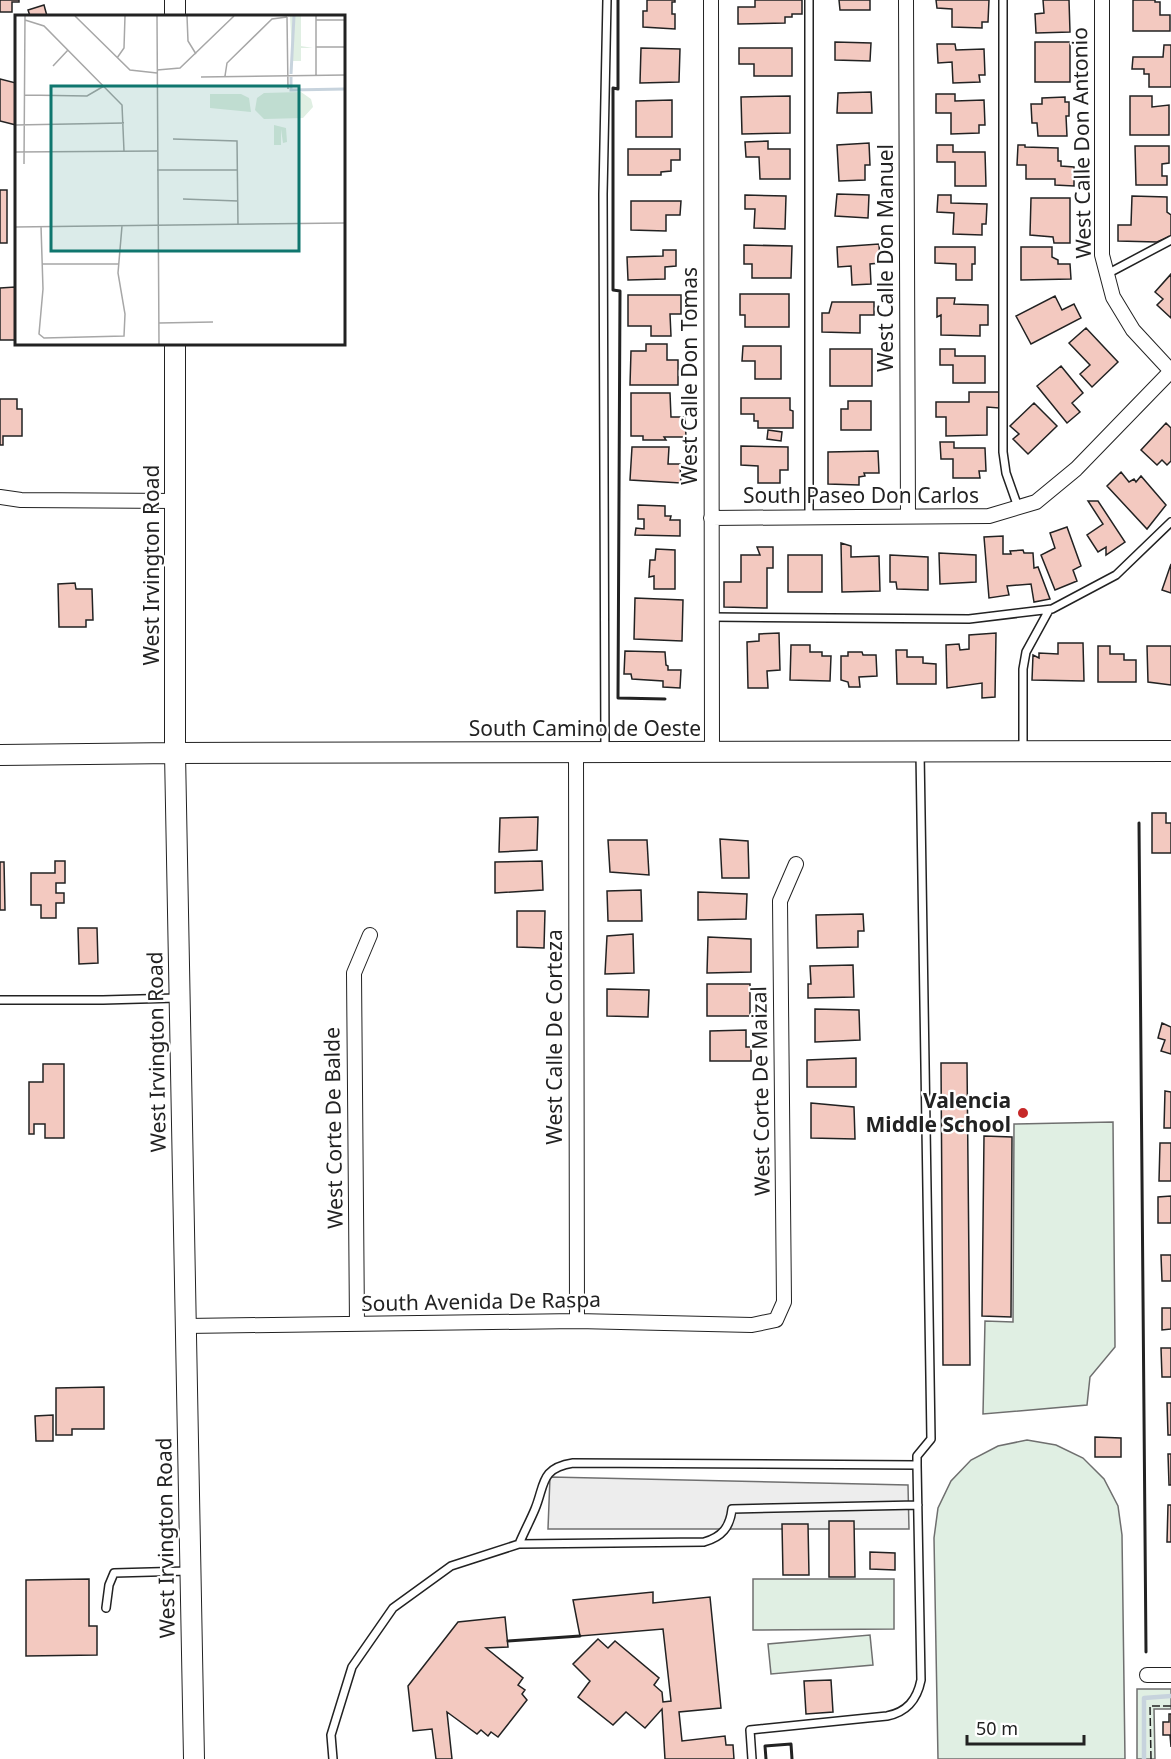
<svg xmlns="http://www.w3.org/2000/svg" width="1171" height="1759" viewBox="0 0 1171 1759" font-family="'Noto Sans',sans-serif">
  <rect width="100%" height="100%" fill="#fff"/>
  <path fill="#e0efe3" stroke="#6f6f6f" stroke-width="1.5" d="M1113 1122 1115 1347 1090 1377 1087 1405 983 1414 985 1321 1013 1322 1014 1124Z
    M1027 1440 1056 1445 1083 1458 1104 1479 1118 1506 1122 1535 1125 1759H938L934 1538 938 1508 951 1481 971 1460 998 1446Z
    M753 1579H894V1629L753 1630Z
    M870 1635 873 1665 771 1674 768 1644Z
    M1171 1689V1709H1154L1155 1759H1137V1689Z"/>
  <path fill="#ededed" stroke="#6f6f6f" stroke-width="1.5" d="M550 1477 908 1485 909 1529H548Z"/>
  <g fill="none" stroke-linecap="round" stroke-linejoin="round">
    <path stroke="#c7d3dd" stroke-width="4.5" d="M1144 1759V1698L1171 1696"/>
  </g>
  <path fill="#f3c9c0" stroke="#222" stroke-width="1.5" d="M0 0H19V2H12V12H0Z
    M647 0H675V2H672V14H675V29L643 27V11H647Z
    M755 0H802V14H792V17H785V23L738 24V7H755Z
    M839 0H870V10H840Z
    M936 0H989L988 22H982V28L952 27V9L937 8Z
    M1043 0H1069L1070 32 1036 33 1035 14 1044 13Z
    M1133 0H1155V2H1160V15H1170V31H1133Z
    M44 5 47 16H30L28 10Z
    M835 42 871 43 870 61 835 60Z
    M1035 42H1070V82H1035Z
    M937 44H955L956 50 984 49 985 75H979L980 82 953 83 952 62 938 63Z
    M1164 45H1171V87H1149V74H1144V69H1132L1133 57H1163Z
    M641 48 680 49 679 82 640 83Z
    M739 48H792V76H754V64H739Z
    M0 79 16 83V125L0 121Z
    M871 92 872 113H837L838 93Z
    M936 94H955V101L984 100 985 125H979V133L951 134V113H936Z
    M790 96V133L742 134 741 97Z
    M1130 96H1152V107L1169 105V135H1130Z
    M1065 97V102H1069V116H1066L1067 136H1038L1037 123H1032L1031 104H1042V98Z
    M672 100V137H636V101Z
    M768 141V149H790V179H760L759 157H746L745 142Z
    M869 143 870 165H865V180L839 181 837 145Z
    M937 145H953V152H985L986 186H955V162H937Z
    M1018 145H1025V147L1058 148V161H1061V166L1074 167V186L1055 185V179H1026V165H1017Z
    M1135 146H1169V163L1162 164V176H1167V185H1136Z
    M628 149H680V160H671V171L661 172V175H628Z
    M0 190H7V243H0Z
    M837 194 869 195 868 218 835 216Z
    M745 195 786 196 785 229 754 228 755 209H745Z
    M938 195H951V203L987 204 986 224H982V235L953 234 954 213 937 212Z
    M1132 196 1167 197V212L1171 215V236L1157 242 1118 241V225H1131Z
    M1031 198H1070V243H1054L1053 237 1030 235Z
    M631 201H681L680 215H666V231L631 230Z
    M879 244 880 263 870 264 871 284 852 285 851 266 838 267 837 247Z
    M744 245 792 246 791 278H752V264H744Z
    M935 247H975V264H972V280H956V264L935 263Z
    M1021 247H1052V257L1058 260V264H1070L1071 279 1021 280Z
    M663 250H676V266L665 267V279L628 280 627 257 663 256Z
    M1171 274V318L1157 305 1163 299 1155 292Z
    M15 287 16 340H0V288Z
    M740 294H789V327H745V315H740Z
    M628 295H681V314H670L671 336H651V326H628Z
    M1055 296 1062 310 1074 304 1081 318 1031 344 1016 316Z
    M937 298H955L954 304 988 305V325H980V336L941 335V315L937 317Z
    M832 302H874V315H860V333L822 332V313H829Z
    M1086 328 1118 362 1092 387 1080 374 1090 365 1069 343Z
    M646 344H667V360H678V385H630L631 351H646Z
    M743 346H781V379H755V361H742Z
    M830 349H872V386H830Z
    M940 349H955V356H985V383H953V365H940Z
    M1061 366 1083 393 1072 403 1080 412 1067 423 1037 386Z
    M969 392H999V408L987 407V435L946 436V417H936V402H969Z
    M631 393H670L671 417H685L686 437H664L666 440H643V436H631Z
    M741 398H790V410L793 411V428H758V421H754V414H741Z
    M0 399H17V409H22V436H3V445H0Z
    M848 401H871V430H841V409H848Z
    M1034 403 1057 426 1028 454 1013 439 1019 434 1010 426Z
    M1166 423 1171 428V461L1167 465 1162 460 1157 465 1141 450Z
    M768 430 782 432 781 441 767 439Z
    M940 442H954V448H985L986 471H979L980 478H953V459H941Z
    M741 446 788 447V470H780V483H758V466L741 465Z
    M632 447H669L668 464H680L681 483 630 480Z
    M878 451 879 473H864L865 476 859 477V485L828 484V452Z
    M1121 472 1129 482 1134 479 1136 482 1141 476 1166 505 1147 529 1107 486Z
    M1088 501H1098L1125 542 1106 555V547L1098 552 1087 535 1103 524Z
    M638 505 665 506V516H671L670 520H680V536L635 535 636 528 644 529V519H638Z
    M1067 527 1081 566 1073 570 1077 581 1055 590 1041 555 1055 548 1050 533Z
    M1003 536V554H1011L1010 551 1023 550 1024 553H1033L1034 568 1038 567 1050 599 1034 602 1031 584 1007 586 1009 595 989 598 984 537Z
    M841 543 851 546V557L879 556 880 591 842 592Z
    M757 547H773V568H767V608L724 607V582H741V555H760Z
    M656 549 675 550V589H654V576L649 577 650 560H655Z
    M939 553 976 555V582L940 584Z
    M788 555H822V592H788Z
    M890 555 928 557V590L897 589 896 582H890Z
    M1171 564V593L1162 590Z
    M75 583 76 589H92L93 620H86V627H59L58 584Z
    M635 598 683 600 682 641 634 639Z
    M779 633 780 670 767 671 768 688H748L747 642 759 641V634Z
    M996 633 995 697 982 698V683L947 688 946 645 959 644 960 650 969 649V635Z
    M1058 643H1083L1084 681 1032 680 1033 655 1039 658V653L1058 654Z
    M791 645H810V652H822V656H831L830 681 790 680Z
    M1098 646H1110V654H1124V660H1136V682H1098Z
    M1147 646H1171V685L1148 682Z
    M896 650H907V657H923V663L936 664V684H897Z
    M625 651 665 652 666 665 668 666V670H681L680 688 663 687V681L632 679 631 674H624Z
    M848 652H862L863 655H876L877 676 859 677 860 687H849L848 682 841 680V656H848Z
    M1152 813H1166V823H1171V853H1152Z
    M538 817 537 850 499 852 500 818Z
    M720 839 748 841 749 878H722Z
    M608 840H647L649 875 610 872Z
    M55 861H65V883H56V893H64V903H56V918H41V905H31V873H55Z
    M542 861 543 890 495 893V862Z
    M0 862H4L5 910H0Z
    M641 890 642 921H608L607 891Z
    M698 892 747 894 746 919 698 920Z
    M517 911H545L544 948 517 947Z
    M863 914 864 931H858V947L817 948 816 915Z
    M78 928H97L98 963 79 964Z
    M633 934 634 973 605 974 607 936Z
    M708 937 751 939V972L707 973Z
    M853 965 854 997 808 998V984H811L810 966Z
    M707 984H750V1016H707Z
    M607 989 649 990 648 1017 607 1016Z
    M815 1009 859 1010 860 1040 815 1042Z
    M1162 1023 1171 1027V1054L1161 1051 1165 1040 1158 1038Z
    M746 1030V1047H751V1061H710V1031Z
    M856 1058V1087H807V1060Z
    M941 1063H967L970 1365H943Z
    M43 1064H64V1138H45V1124H34V1134H29V1082H43Z
    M1165 1091 1171 1092V1128H1164Z
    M811 1103 854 1107 855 1139 811 1138Z
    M984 1136 1012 1137 1011 1317 982 1316Z
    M1160 1143H1171V1181H1159Z
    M1171 1196V1223H1158V1197Z
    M1161 1255H1171V1281H1162Z
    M1162 1308H1171V1329L1162 1330Z
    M1161 1348H1171V1377H1162Z
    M104 1387V1429H72V1435H56V1388Z
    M1167 1403H1171V1435H1168Z
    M53 1415V1441H36L35 1416Z
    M1095 1437 1121 1438V1457H1095Z
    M1168 1454H1171V1485H1169Z
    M1168 1505H1171V1542H1167Z
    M829 1521H854L855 1577H829Z
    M782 1524H808L809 1575H783Z
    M870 1552 895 1553V1570L870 1569Z
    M89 1579V1626H97V1655L26 1656V1580Z
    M653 1592V1603L710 1597 721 1708 679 1712 682 1741 725 1736 726 1745H733L734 1759H665L662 1709 645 1728 626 1712 613 1725 578 1697 590 1681 573 1664 598 1639 608 1648 615 1641 659 1678 654 1685 662 1692 663 1702 671 1701 663 1629 580 1636 573 1600Z
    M505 1617 508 1647 486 1648 523 1678 518 1685 525 1690 522 1694 527 1700 498 1737 491 1732 488 1736 481 1730 477 1734 447 1712 452 1759H436L432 1729 413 1731 408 1686 458 1622Z
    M831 1680 833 1712 806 1714 804 1681Z
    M1169 1714H1171V1747L1170 1735H1163V1722H1169Z"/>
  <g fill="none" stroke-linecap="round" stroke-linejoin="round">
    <defs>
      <path id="lane" d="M809 0V517
        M1003 0V452L1006 473 1018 507
        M1107 274 1171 240
        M711 617 969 619 1052 609 1116 575 1171 522
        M1023 748V669L1026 652 1049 610
        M605 750 603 194 607 0
        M0 1000H103L177 998
        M519 1544 704 1542C722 1537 730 1527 732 1509L918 1505
        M106 1608 109 1585 114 1573 188 1571
        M333 1759 331 1735 352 1667 393 1608 451 1566 519 1544C524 1532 530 1521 535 1509 545 1485 540 1468 573 1463L917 1465V1456L931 1439 920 752
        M752 1759 750 1730 887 1716C907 1712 917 1700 921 1680L917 1465"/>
      <path id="street" d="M711 0 712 753
        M906 0 908 516
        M1102 0V255L1113 297 1133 330 1171 371
        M0 497 21 500 176 501
        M711 518 989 516 1036 502 1076 469 1171 371
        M576 753 577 1321
        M357 1324 354 973 370 935
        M186 1326 577 1321 752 1325 776 1320 784 1302 780 901 796 864
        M1147 1675H1171"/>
      <path id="secondary" d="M175 0V16
        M175 344V753L194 1759
        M0 755 175 753 1171 751"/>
    </defs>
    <use href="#lane" stroke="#222" stroke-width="10"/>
    <use href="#street" stroke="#222" stroke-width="16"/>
    <use href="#secondary" stroke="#222" stroke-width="22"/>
    <use href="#lane" stroke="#fff" stroke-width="7"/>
    <use href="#street" stroke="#fff" stroke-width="14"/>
    <use href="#secondary" stroke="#fff" stroke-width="20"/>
    <path stroke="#222" stroke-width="1.5" stroke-dasharray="8 3" stroke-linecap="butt" d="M1151 1759 1150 1706H1171"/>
    <path stroke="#222" stroke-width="3" d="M618 0V89L613 88V290L620 291 618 698 665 699
      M1139 823 1146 1652
      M508 1641 580 1636
      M766 1759 765 1746 791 1744 792 1759"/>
  </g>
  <circle fill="#c62828" stroke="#fff" stroke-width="2" cx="1023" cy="1113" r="6"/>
  <g text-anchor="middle" stroke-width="4.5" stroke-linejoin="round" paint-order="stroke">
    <g font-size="21" fill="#222" stroke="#fff">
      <text transform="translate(1082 143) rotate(-91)" y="7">West Calle Don Antonio</text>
      <text transform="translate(886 258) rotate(-90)" y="7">West Calle Don Manuel</text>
      <text transform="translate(690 376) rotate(-90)" y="7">West Calle Don Tomas</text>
      <text x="861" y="503">South Paseo Don Carlos</text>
      <text transform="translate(152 565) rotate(-90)" y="7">West Irvington Road</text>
      <text x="585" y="736">South Camino de Oeste</text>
      <text transform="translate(555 1037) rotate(-90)" y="7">West Calle De Corteza</text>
      <text transform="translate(157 1052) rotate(-91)" y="7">West Irvington Road</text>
      <text transform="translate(761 1091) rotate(-91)" y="7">West Corte De Maizal</text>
      <text transform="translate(334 1128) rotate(-91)" y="7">West Corte De Balde</text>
      <text transform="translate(481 1302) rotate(-1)" y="7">South Avenida De Raspa</text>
      <text transform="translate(166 1538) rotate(-91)" y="7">West Irvington Road</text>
    </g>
    <g font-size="21" font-weight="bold" fill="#222" stroke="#fff" text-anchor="end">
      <text x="1011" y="1108">Valencia<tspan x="1011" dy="24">Middle School</tspan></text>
    </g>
  </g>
  <g transform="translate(15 15)">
    <rect width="330" height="330" fill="#fff"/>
    <path d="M275 1H286V31L298 33H286V46H278V58ZM286 77 296 84 298 92 288 103 249 104 240 95 242 83 249 78ZM195 79H226L234 83 236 97 195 93ZM259 110 271 113 272 127 268 128 266 114V130H259Z" fill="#e0efe3"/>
    <path fill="none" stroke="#c7d3dd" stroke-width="3" d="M276 59 279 1M276 62V75L330 74"/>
    <path fill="none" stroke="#a7a7a7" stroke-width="1.5" d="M60 1 115 55 142 58M142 1 144 329M172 1 173 26 181 39M301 1V60M272 2 273 74M10 5 29 11 107 90 109 136M301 5H330M301 32H330M102 43 109 33 110 1M38 51 53 35M142 55 165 53 219 1M210 61 212 48 257 4 272 2M186 62 330 60M10 80 72 81 89 71M0 110 109 108M158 124 222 126 223 210M0 137 142 136M9 149 10 1M142 155H223M168 184 223 186M26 211 28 274 24 319 29 323 109 321 110 299 103 258 107 211M0 212 330 208M27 249H104M144 308 198 307"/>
    <path fill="#0f766e" fill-opacity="0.15" stroke="#0f766e" stroke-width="3" d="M36 71H284V236H36Z"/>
    <rect width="330" height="330" fill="none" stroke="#222" stroke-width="3"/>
  </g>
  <path d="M967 1735v9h117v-9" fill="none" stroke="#222222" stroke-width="3"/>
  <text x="976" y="1735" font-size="18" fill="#222222" stroke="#ffffff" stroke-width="4.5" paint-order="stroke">50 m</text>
</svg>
